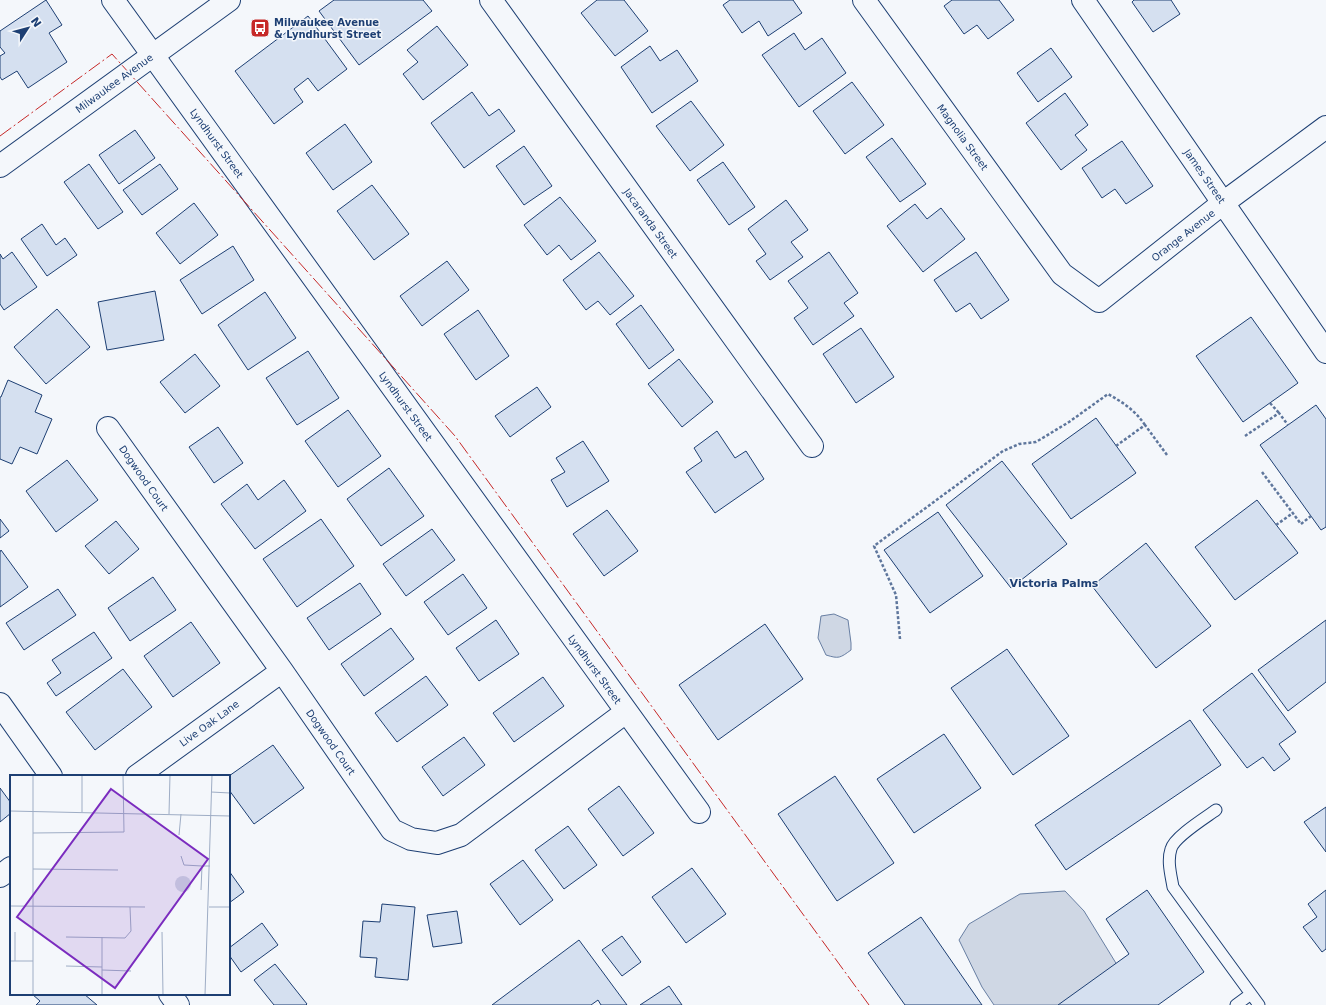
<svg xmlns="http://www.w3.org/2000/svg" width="1326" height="1005" viewBox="0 0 1326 1005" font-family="'DejaVu Sans',sans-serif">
  <rect width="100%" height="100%" fill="#f4f7fb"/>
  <path fill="#cfd7e4" stroke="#687fa3" d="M834 614 848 620 851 643V650C840 658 839 659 826 655L818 638 821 616Z
    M1065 891 1084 911 1122 973 1087 1005H994L982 987 959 940 969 924 1020 894Z"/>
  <path fill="#d5e0f0" stroke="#1d3f73" d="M46 0 62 25 49 33 67 62 28 88 17 71 2 80 0 77V56L5 53 0 47V31Z
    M334 0H423L432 11 359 65 319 11Z
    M597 0H624L648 31 615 56 581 13Z
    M730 0H793L802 13 768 36 759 21 742 33 723 5Z
    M952 0H999L1014 20 988 39 977 25 964 34 944 6Z
    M1134 0H1171L1180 14 1153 32 1132 2Z
    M308 16 347 69 318 91 308 78 294 89 303 102 274 124 235 71Z
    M437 26 468 65 423 100 403 74 418 62 407 50Z
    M794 33 805 50 822 38 846 73 799 107 762 55Z
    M650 46 660 61 677 50 698 81 652 113 621 67Z
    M1051 48 1072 77 1038 102 1017 73Z
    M852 82 884 125 845 154 813 111Z
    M472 92 489 116 499 109 515 131 464 168 431 123Z
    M1065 93 1088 125 1075 135 1087 150 1061 170 1026 123Z
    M691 101 724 145 690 171 656 126Z
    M345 124 372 162 333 190 306 153Z
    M135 130 155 158 119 184 99 155Z
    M892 138 926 184 900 202 866 157Z
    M1122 141 1153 186 1126 204 1115 189 1102 198 1082 168Z
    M524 146 552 186 524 205 496 166Z
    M723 162 755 207 729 225 697 180Z
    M89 164 123 212 98 229 64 182Z
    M160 164 178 189 142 215 123 190Z
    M372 185 409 234 374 260 337 211Z
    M560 197 596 241 571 260 559 245 547 255 524 225Z
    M786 200 808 230 791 242 803 257 770 280 756 261 766 254 748 229Z
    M194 203 218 235 180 264 156 233Z
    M915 204 927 219 941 208 965 239 923 272 887 226Z
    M42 224 56 245 65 238 77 255 47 276 21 239Z
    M233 246 254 280 202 314 180 280Z
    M12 252 37 287 4 310 0 304V254L3 259Z
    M599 252 634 296 610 315 598 301 586 310 563 280Z
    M829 252 858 293 844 303 854 316 813 345 794 318 808 308 788 281Z
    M976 252 1009 300 981 319 970 303 956 312 934 280Z
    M447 261 469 290 422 326 400 296Z
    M155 291 164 340 107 350 98 302Z
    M265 292 296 338 248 370 218 325Z
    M641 305 674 350 649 369 616 324Z
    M57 309 90 347 46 384 14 347Z
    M478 310 509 356 476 380 444 334Z
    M1251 317 1298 383 1243 422 1196 356Z
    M861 328 894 377 856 403 823 354Z
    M308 351 339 398 297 425 266 378Z
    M195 354 220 386 185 413 160 382Z
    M679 359 713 402 682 427 648 384Z
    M8 380 42 395 35 412 52 419 37 454 20 447 12 464 0 459V397H1Z
    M537 387 551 407 510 437 495 416Z
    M1316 405 1326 419V527L1321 530 1260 445Z
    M348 410 381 456 338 487 305 441Z
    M1096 418 1136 473 1071 519 1032 464Z
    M218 427 243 463 214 483 189 447Z
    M717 431 735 458 746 451 764 479 715 513 686 472 702 461 694 448Z
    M583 441 609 481 567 507 551 480 565 472 556 458Z
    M67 460 98 500 56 532 26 491Z
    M1002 461 1067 544 1011 588 946 505Z
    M389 468 424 516 381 546 347 499Z
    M284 480 306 511 255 549 221 504 247 484 258 500Z
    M1257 500 1298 553 1235 600 1195 547Z
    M607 510 638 551 604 576 573 534Z
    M938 512 983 576 930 613 884 550Z
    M0 519 9 531 0 538Z
    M321 519 354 566 297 607 263 559Z
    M116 521 139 549 109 574 85 546Z
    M432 529 455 560 406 596 383 564Z
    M1146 543 1211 626 1156 668 1092 586Z
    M1 550 28 587 0 607V552Z
    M463 574 487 608 448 635 424 602Z
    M153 577 176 610 130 641 108 608Z
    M360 583 381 614 329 650 307 618Z
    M58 589 76 615 24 650 6 623Z
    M496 620 519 654 479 681 456 648Z
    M1326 620V682L1288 711 1258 670Z
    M191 622 220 663 173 697 144 656Z
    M765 624 803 679 718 740 679 685Z
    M391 628 414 659 364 696 341 664Z
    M94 632 112 658 56 696 47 683 61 673 52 660Z
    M1007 649 1069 736 1013 775 951 688Z
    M123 669 152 707 95 750 66 712Z
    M1252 673 1296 732 1279 744 1290 759 1274 771 1263 757 1247 768 1203 710Z
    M426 676 448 705 397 742 375 713Z
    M543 677 564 706 514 742 493 713Z
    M1190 720 1221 765 1066 870 1035 825Z
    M944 734 981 788 914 833 877 779Z
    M464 737 485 765 443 796 422 767Z
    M273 745 304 788 254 824 229 790V776Z
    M835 776 894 863 837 901 778 814Z
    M619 786 654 833 623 856 588 809Z
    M0 788 11 803V813L0 822Z
    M1326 807V852L1304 822Z
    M568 826 597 865 564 889 535 850Z
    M523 860 553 900 520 925 490 884Z
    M692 868 726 914 686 943 652 897Z
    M229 871 244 892 229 903Z
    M1147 890 1204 972 1158 1005H1058L1129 954 1106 919Z
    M1326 890V949L1322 952 1303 927 1317 917 1308 904Z
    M382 904 415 907 408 980 375 977 377 958 360 957 363 921 380 922Z
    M457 911 462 943 433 947 427 915Z
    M921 917 982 1005H905L868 953Z
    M262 923 278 945 241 972 229 955V948Z
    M622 936 641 962 622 976 602 950Z
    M579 940 627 1005H601L598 1000 591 1005H492Z
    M275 964 307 1004 306 1005H274L254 980Z
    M669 986 682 1005H640Z
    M32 994H84L97 1005H36L40 1001Z"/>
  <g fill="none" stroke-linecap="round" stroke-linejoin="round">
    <defs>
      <path id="lane" d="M1216 810C1205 818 1174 837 1171 849 1167 861 1171 875 1173 887L1251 994
        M1236 1005 1251 994 1259 1005"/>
      <path id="street" d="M113 0 699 812
        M491 0 812 446
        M864 0 1062 274 1099 301 1223 203 1326 127
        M1083 0 1326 352
        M108 428 282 671 392 830 411 839 437 843 461 835 626 712
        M0 704 51 776
        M137 776 282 671
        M0 876 11 868
        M170 994 178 1005"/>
      <path id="secondary" d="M0 166 229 0"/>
    </defs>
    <use href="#lane" stroke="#1d3f73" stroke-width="13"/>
    <use href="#street" stroke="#1d3f73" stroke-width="24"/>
    <use href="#secondary" stroke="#1d3f73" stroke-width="24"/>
    <path stroke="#5e769c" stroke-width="2.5" stroke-dasharray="3 2" stroke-linecap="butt" d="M1270 403 1279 413
      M1245 436 1279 413 1288 425
      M1116 446 1145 425 1167 455
      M1262 472 1301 524 1311 516
      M1276 525 1293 513
      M900 639 896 595 874 546 1003 451 1019 444 1036 442 1069 422 1108 394C1122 402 1135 410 1145 425"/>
    <use href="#lane" stroke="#f4f7fb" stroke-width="11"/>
    <use href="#street" stroke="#f4f7fb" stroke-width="22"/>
    <use href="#secondary" stroke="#f4f7fb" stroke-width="22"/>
    <path stroke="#c62828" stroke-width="1" stroke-dasharray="14 3 2 3" stroke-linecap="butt" d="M0 136 112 54 455 436 869 1005"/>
  </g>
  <defs>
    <symbol id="bus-square" viewBox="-11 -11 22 22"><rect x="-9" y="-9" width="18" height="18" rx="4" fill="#c62828" stroke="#f4f7fb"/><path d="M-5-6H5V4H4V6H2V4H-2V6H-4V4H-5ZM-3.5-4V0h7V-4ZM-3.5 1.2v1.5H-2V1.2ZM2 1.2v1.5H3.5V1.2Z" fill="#fff"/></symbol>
  </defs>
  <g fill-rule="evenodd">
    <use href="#bus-square" x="249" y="17" width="22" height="22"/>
  </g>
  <g text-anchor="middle" stroke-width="3" stroke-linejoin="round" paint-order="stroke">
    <g font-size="10" font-weight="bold" fill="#1d3f73" stroke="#f4f7fb" text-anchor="start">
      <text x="274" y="26">Milwaukee Avenue<tspan x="274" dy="12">&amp; Lyndhurst Street</tspan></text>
    </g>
    <g font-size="10" fill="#1d3f73" stroke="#f4f7fb">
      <text transform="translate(114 83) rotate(-36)" y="4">Milwaukee Avenue</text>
      <text transform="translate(963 137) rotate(54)" y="4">Magnolia Street</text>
      <text transform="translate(217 143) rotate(54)" y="4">Lyndhurst Street</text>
      <text transform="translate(1205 176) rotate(55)" y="4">James Street</text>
      <text transform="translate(651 223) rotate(54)" y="4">Jacaranda Street</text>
      <text transform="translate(1183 235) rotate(-38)" y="4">Orange Avenue</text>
      <text transform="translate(406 406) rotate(54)" y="4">Lyndhurst Street</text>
      <text transform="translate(144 478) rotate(55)" y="4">Dogwood Court</text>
      <text transform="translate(595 669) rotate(54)" y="4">Lyndhurst Street</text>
      <text transform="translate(209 723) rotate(-36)" y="4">Live Oak Lane</text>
      <text transform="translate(331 742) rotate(55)" y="4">Dogwood Court</text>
    </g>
    <g font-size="11" font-weight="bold" fill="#1d3f73" stroke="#f4f7fb">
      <text x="1054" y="587">Victoria Palms</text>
    </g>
  </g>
  <g transform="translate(10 775)">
    <rect width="220" height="220" fill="#f4f7fb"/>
    <path d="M165 109a8 8 0 1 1 16 0a8 8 0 1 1-16 0Z" fill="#cfd7e4"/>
    <path fill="none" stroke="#9eadc5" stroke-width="1" d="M72 0V37M201 17 220 18M0 36 220 41M159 39 160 0M23 58 114 57 113 0M169 60 171 39M171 81 174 90 192 91M23 94 108 95M191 115 192 91H200M0 131 135 132M199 132H220M152 157 153 220M56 162 115 163 121 156 120 132M92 162V220M0 186H23M5 186V157M56 191 92 192M92 195 121 196M23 220V0M195 220 202 0"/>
    <path fill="#7b2cbf" fill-opacity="0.15" stroke="#7b2cbf" stroke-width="2" d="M101 14 198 84 105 213 7 142Z"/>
    <rect width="220" height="220" fill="none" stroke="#1d3f73" stroke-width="2"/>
  </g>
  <g transform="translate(28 28) rotate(54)" stroke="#f4f7fb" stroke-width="3" paint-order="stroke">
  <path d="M0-3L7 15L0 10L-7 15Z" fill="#1d3f73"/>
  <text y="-6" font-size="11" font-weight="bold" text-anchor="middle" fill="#1d3f73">N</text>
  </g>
</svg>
